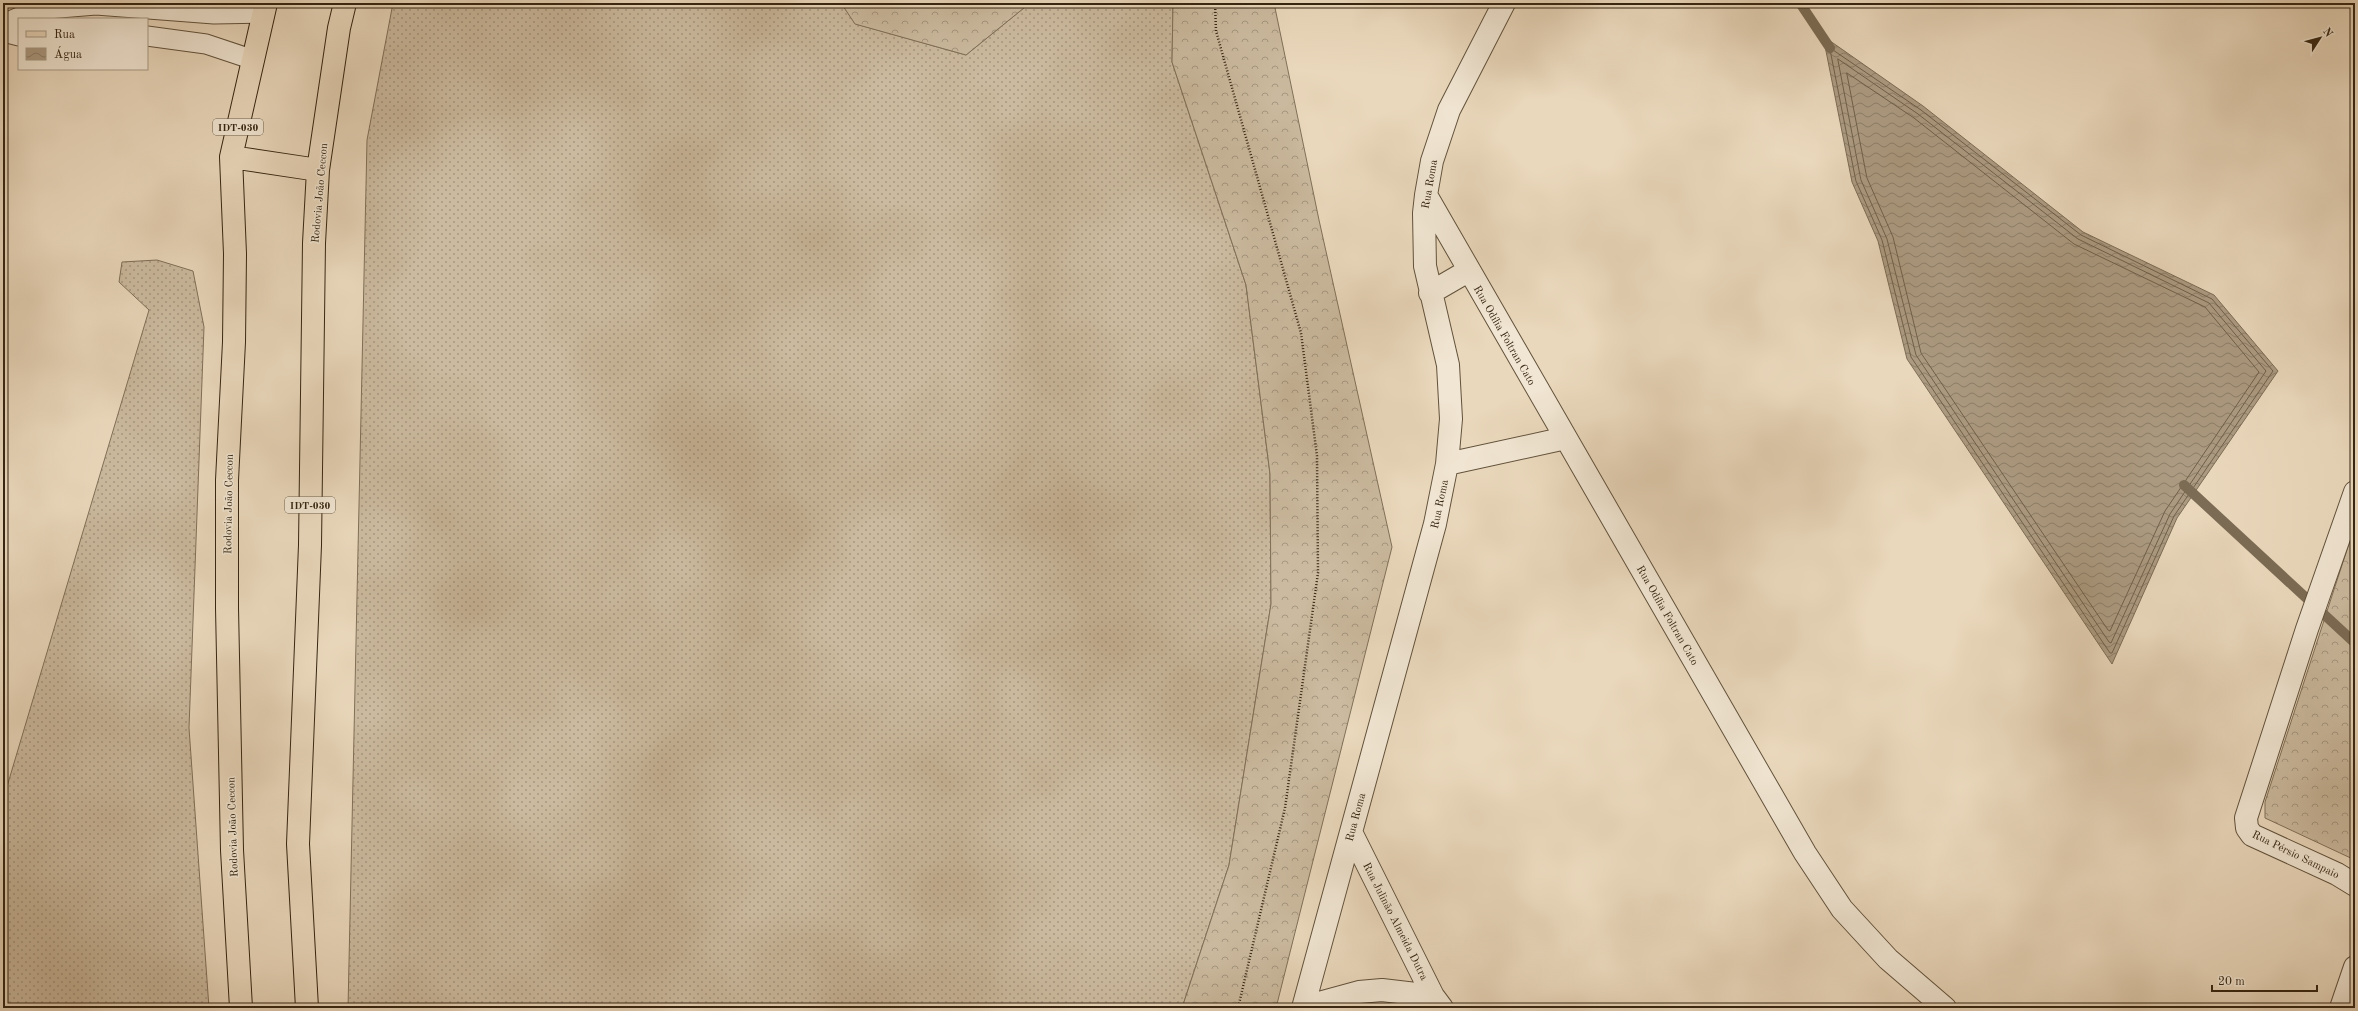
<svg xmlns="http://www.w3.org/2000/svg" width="2358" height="1011" viewBox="0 0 2358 1011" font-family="'Old Standard TT',serif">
  <defs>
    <pattern id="grass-dots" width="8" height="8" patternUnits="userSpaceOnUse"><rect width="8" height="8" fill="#cbba9f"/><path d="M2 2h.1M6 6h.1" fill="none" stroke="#a69780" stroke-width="1.8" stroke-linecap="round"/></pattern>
    <pattern id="forest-crowns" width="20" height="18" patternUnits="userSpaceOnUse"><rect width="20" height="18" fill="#cbba9f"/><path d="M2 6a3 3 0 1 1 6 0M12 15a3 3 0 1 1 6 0" fill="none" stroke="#a69780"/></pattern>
    <pattern id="water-waves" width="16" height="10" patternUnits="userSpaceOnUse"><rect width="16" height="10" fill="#ac9b82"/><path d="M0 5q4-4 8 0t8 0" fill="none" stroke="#8d7e69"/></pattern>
  </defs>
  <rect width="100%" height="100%" fill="#ead8bc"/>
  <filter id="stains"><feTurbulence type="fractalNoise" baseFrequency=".005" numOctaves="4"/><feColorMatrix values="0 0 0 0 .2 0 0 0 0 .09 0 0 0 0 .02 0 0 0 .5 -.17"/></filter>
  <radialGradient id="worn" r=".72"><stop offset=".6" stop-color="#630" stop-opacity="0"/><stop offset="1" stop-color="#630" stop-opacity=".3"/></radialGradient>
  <path fill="url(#grass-dots)" stroke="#807058" d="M393 3H841L856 24 966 55 1030 3H1173L1172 62 1246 285 1270 474 1271 604 1229 865 1182 1008H348L367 140Z
    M157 260 193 271 204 327 189 728 209 1008H3V800L149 310 119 282 122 262Z"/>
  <path fill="url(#forest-crowns)" stroke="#807058" d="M841 3H1030L966 55 855 24Z
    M1173 3H1274L1319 220 1392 547 1276 1008H1182L1229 865 1271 604 1270 474 1246 285 1172 62Z
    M2355 525V860L2265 818V802Z"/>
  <path fill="url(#water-waves)" stroke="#7c6c55" d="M1823 36 1923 106 2083 232 2214 295 2278 371 2177 518 2112 664 1907 359 1878 241 1852 182Z"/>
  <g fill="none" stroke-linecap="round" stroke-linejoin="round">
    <path stroke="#70604a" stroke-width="1" d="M1830 48 1921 110 2081 235 2212 299 2273 371 2174 516 2112 653H2110L1911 357 1882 240 1856 181Z
      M1838 59 1918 114 2078 239 2209 303 2266 371 2170 514 2111 643 2109 642 1916 355 1887 239 1861 180Z
      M1847 73 1914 118 2074 244 2205 307 2259 372 2165 511 2110 631 2108 630 1921 353 1893 237 1867 178Z"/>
    <path stroke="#7c6c55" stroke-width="10" d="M1800 3 1830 48
      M2184 485 2355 643"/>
    <defs>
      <path id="service" d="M3 24 35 10 96 5 214 14 262 13
        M3 32 19 36
        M147 36 206 44 254 60"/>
      <path id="minor" d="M1426 195 1805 853 1842 909 1888 959 1945 1008
        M1430 293 1468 271
        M1447 464 1566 438
        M2355 492 2307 629 2246 818 2247 828 2252 835 2337 874 2355 885
        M1351 832 1433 996 1442 1008
        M1304 1007 1359 992 1382 990 1433 996
        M1303 1008 1435 524 1447 464 1451 419 1448 365 1425 266 1424 213 1426 195 1432 161 1449 110 1504 3
        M2341 1008 2355 967"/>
      <path id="primary" d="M231 157 318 170
        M241 1008 232 850 227 608V480L234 342 235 254 231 157 266 3
        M307 1008 298 844 310 545 314 243 318 170 339 28 345 3"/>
    </defs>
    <use href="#service" stroke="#62523c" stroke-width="21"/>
    <use href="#minor" stroke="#62523c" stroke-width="24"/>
    <use href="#primary" stroke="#352511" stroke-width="24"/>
    <path stroke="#352511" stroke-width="2.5" stroke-dasharray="1 2" stroke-linecap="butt" d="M1215 3 1216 31 1301 333 1317 456 1318 573 1285 808 1238 1008"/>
    <use href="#service" stroke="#f1e6d3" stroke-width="19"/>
    <use href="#minor" stroke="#f1e6d3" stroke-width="22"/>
    <use href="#primary" stroke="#ead8bc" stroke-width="22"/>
  </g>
  <g text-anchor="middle" stroke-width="3" stroke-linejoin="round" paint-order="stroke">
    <g fill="#f1e6d3" stroke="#6d5f4b" stroke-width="1">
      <rect x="213" y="119" width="50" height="16" rx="3"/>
      <rect x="285" y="497" width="50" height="16" rx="3"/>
    </g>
    <g font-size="10" font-weight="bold" fill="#352511">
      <text x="238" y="131">IDT-030</text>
      <text x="310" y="509">IDT-030</text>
    </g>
    <g font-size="11" fill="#352511" stroke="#f1e6d3">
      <text transform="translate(1429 184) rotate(-80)" y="4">Rua Roma</text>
      <text transform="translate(319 193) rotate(-85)" y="4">Rodovia João Ceccon</text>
      <text transform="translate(1505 335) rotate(60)" y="4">Rua Odília Foltran Cato</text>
      <text transform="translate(228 504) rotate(-89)" y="4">Rodovia João Ceccon</text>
      <text transform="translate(1439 504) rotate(-78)" y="4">Rua Roma</text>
      <text transform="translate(1668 615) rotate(60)" y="4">Rua Odília Foltran Cato</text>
      <text transform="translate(1355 817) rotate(-75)" y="4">Rua Roma</text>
      <text transform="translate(232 827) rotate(-92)" y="4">Rodovia João Ceccon</text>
      <text transform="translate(2296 854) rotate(26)" y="4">Rua Pérsio Sampaio</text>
      <text transform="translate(1396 921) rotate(63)" y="4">Rua Julinão Almeida Dutra</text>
    </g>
  </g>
  <rect width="2358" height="1011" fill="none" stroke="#ead8bc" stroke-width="16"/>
  <rect x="4" y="4" width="2350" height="1003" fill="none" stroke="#352511" stroke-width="2"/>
  <rect x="8" y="8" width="2342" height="995" fill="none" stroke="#352511"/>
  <rect x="18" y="18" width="130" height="52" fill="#f1e6d3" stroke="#a69985"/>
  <rect x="26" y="31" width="20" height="6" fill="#ead8bc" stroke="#a69985"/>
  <text x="54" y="38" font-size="12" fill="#352511">Rua</text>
  <rect x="26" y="48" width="20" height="12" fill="url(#water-waves)" stroke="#a69985"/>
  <text x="54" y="58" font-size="12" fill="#352511">Água</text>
  <g transform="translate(2320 38) rotate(54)" stroke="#f1e6d3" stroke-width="3" paint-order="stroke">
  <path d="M0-3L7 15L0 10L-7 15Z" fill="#352511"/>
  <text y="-6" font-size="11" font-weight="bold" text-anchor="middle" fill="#352511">N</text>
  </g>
  <path d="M2212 985v6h105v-6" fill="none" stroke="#352511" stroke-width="2"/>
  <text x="2218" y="985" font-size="12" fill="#352511" stroke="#f1e6d3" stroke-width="3" paint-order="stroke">20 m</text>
  <rect width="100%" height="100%" filter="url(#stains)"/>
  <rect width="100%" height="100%" fill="url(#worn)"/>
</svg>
